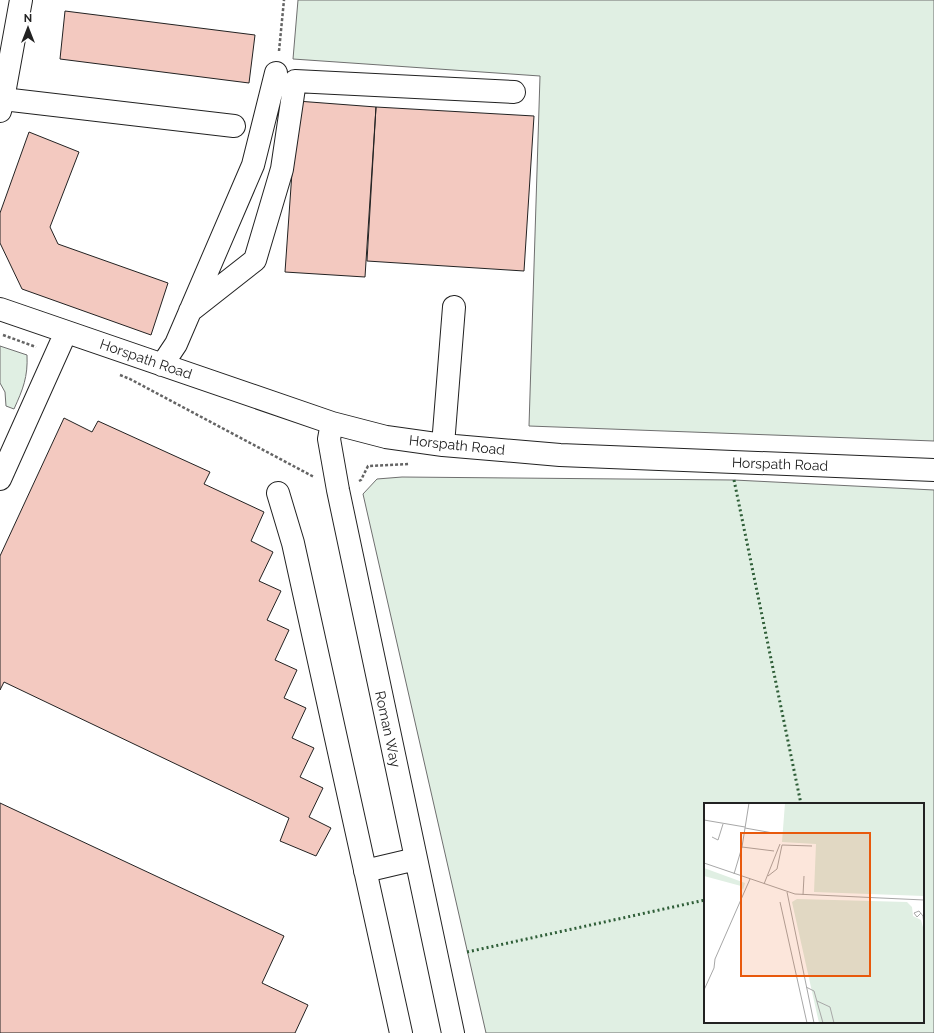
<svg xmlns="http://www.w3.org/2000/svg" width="934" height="1033" viewBox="0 0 934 1033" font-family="Raleway,sans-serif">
  <rect width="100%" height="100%" fill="#fff"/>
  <path fill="#e0efe3" stroke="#6f6f6f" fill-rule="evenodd" d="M298 0H934V441L529 426 540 76 293 59Z
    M0 346 27 355C28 377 23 389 14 409L6 406 5 392 0 383Z
    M402 477 734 480 934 490V1033H486L363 494 377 479ZM705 804H923V1022H705Z"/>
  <path fill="#f3c9c0" stroke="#222" d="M65 11 255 35 249 83 60 59Z
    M297 101 376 107 365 277 285 272Z
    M376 107 534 116 524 271 367 261Z
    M29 132 79 152 50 227 58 244 168 283 151 335 22 289 0 243V213Z
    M64 418 92 432 98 421 210 472 204 484 264 512 251 541 273 552 259 581 281 591 267 620 289 630 275 660 297 670 284 698 306 708 292 738 314 748 300 777 323 788 309 817 331 828 316 856 280 841 289 818 4 682 0 690V556Z
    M0 803 284 936 262 983 308 1005 295 1033H0Z"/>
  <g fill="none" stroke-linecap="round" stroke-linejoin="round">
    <defs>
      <path id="minor" d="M3 99 234 126
        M0 111 3 99 21 0
        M0 309 332 423 386 437 443 445 560 455 934 470
        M190 311 255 260 282 169 295 81 514 92
        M162 365 176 344 253 165 276 73
        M332 423 329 439 338 490 453 1033
        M443 445 454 307
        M0 479 66 332
        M278 493 293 543 401 1033
        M365 871 416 859"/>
    </defs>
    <use href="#minor" stroke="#222" stroke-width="24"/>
    <path stroke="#646464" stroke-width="2.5" stroke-dasharray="3 2" stroke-linecap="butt" d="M279 51 284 0
      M3 335 36 347
      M120 375 130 379 314 477
      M359 481 361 480 368 466 410 464"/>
    <use href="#minor" stroke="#fff" stroke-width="22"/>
    <path stroke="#2f5e38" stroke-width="3" stroke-dasharray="2 3" stroke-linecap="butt" d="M734 480 801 804
      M467 952 705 900"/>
  </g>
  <g text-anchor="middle" stroke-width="3" stroke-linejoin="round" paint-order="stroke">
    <g font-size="14" fill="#222" stroke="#fff">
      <text transform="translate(146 359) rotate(19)" y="5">Horspath Road</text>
      <text transform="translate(457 445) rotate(6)" y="5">Horspath Road</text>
      <text transform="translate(780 464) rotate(2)" y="5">Horspath Road</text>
      <text transform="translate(388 729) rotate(78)" y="5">Roman Way</text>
    </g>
  </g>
  <g transform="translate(704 803)">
    <rect width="220" height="220" fill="#fff"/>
    <path d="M81 0H220V93L110 89 112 41 78 39ZM0 65 41 80 39 87 37 83 0 73ZM93 96 203 99 208 104 209 113 217 117 220 128V220H115L88 99Z" fill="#e0efe3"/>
    <path fill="none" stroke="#a7a7a7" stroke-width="1" d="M0 17 41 24M41 25 69 30M8 34 14 37 19 21M38 44 70 48M0 60 91 91 220 97M30 71 38 44 45 0M64 73 73 66 78 42 108 43M60 81 76 41M83 89 110 220M99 92 100 73M76 99 103 220M217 110 213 114 210 110 215 108 219 113 220 122M102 184 110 188 119 220M0 187 10 165 11 156 46 76M113 198 126 204 130 220"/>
    <path fill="#e8590c" fill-opacity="0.15" stroke="#e8590c" stroke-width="2" d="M37 30H166V173H37Z"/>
    <rect width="220" height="220" fill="none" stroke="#222" stroke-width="2"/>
  </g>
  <g transform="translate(28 28)" stroke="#ffffff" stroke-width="3" paint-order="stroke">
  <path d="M0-3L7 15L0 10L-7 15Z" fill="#222222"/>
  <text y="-6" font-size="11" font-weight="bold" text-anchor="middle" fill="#222222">N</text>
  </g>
</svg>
